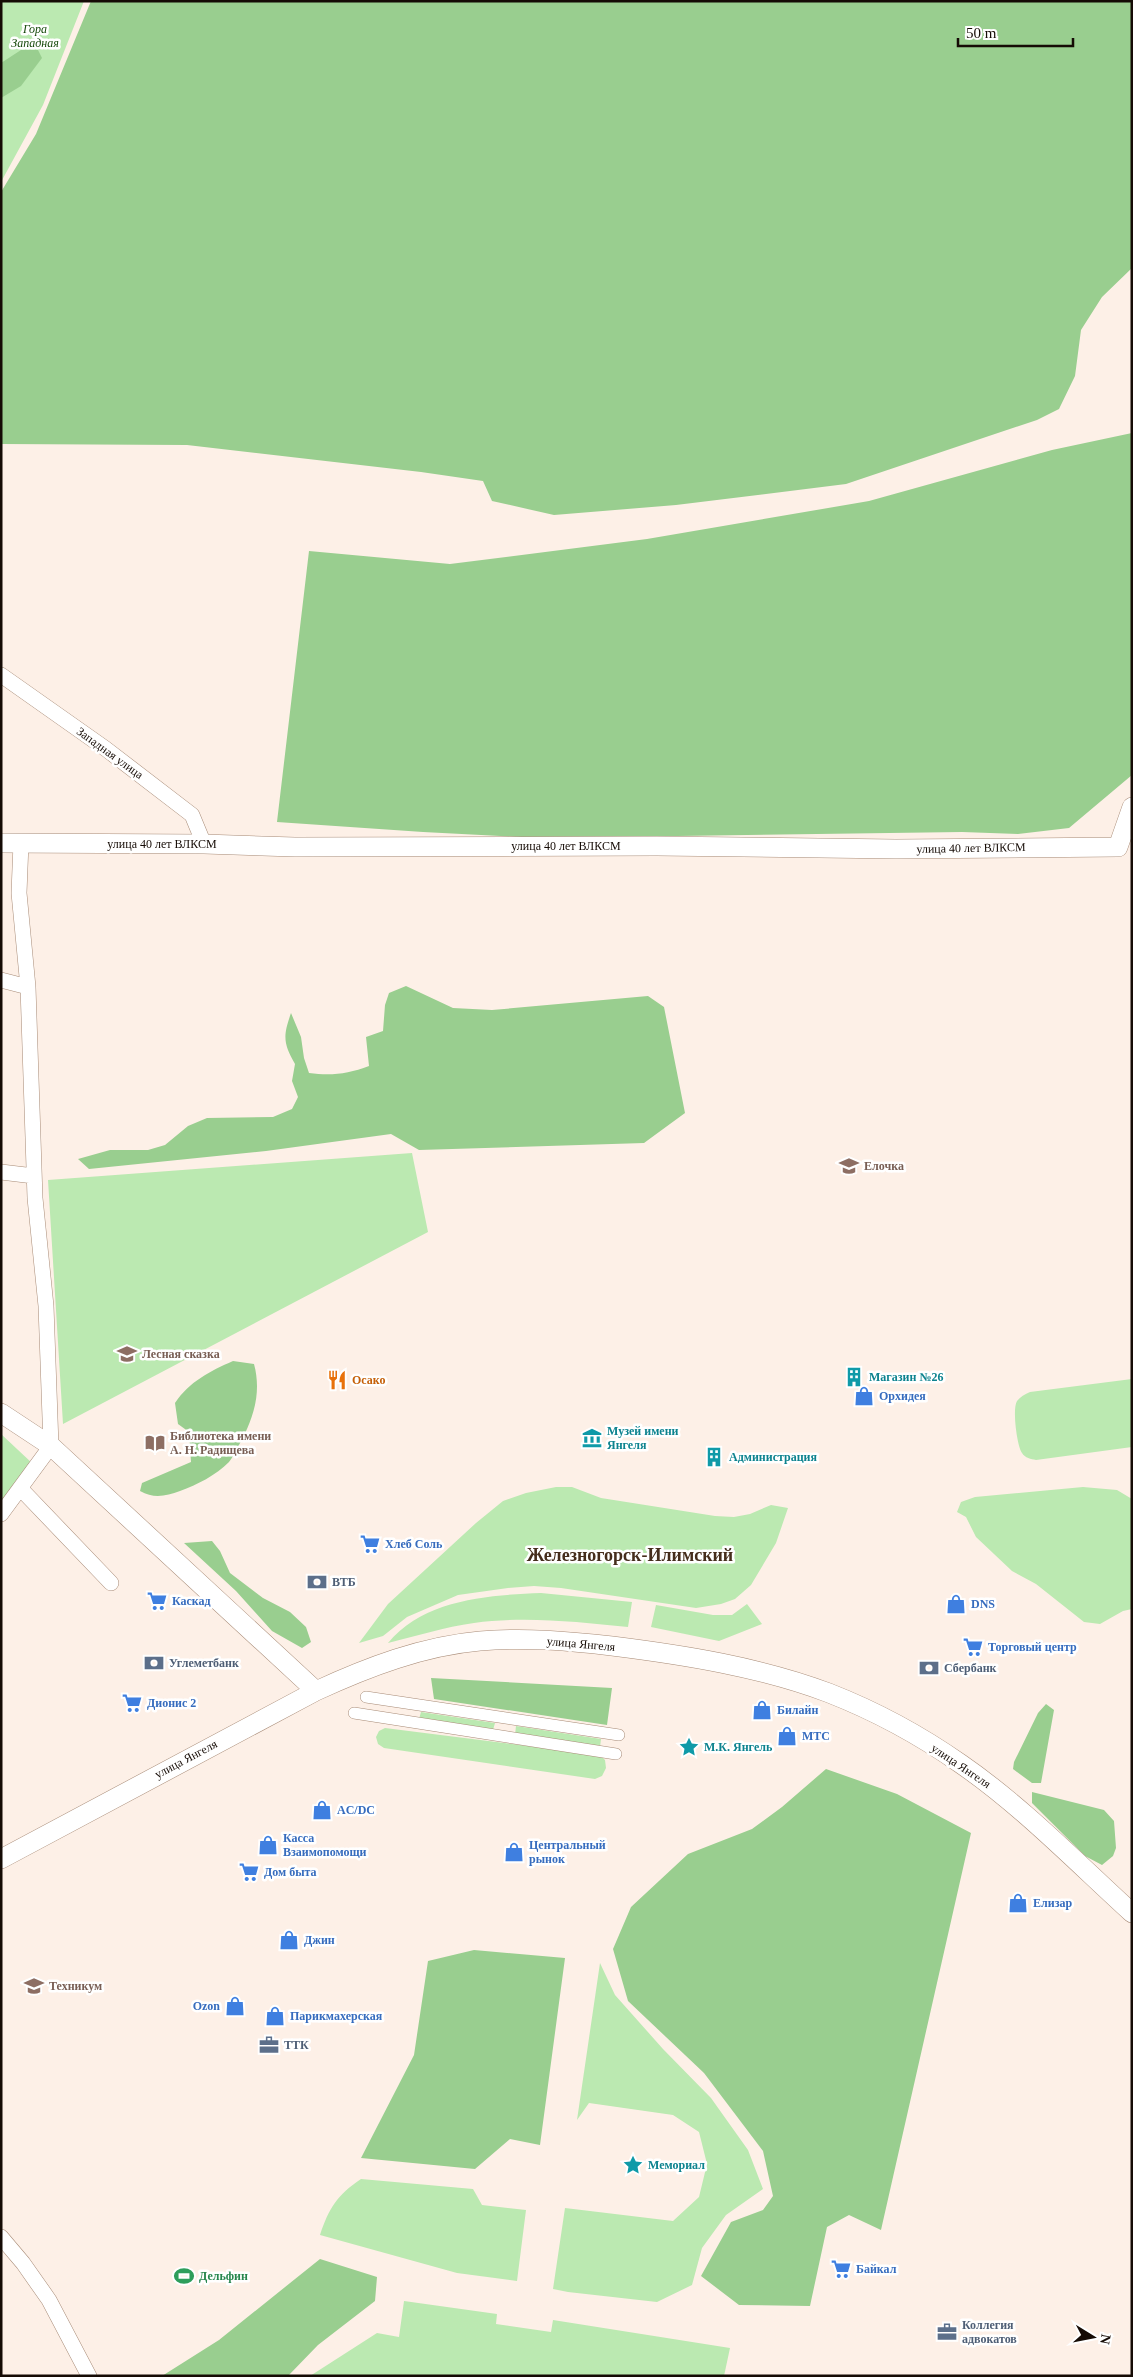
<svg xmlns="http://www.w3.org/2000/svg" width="1133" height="2377" viewBox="0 0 1133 2377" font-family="'Times New Roman',serif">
  <rect width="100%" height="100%" fill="#fdf0e7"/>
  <path fill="#bbe9b1" d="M1 1H84L43 105 1 182Z
    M412 1153 428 1232 63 1424 48 1180Z
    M1132 1379V1447L1036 1460C1031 1459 1025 1458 1022 1453 1017 1446 1012 1409 1017 1401 1020 1397 1025 1394 1030 1392Z
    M1 1434 33 1464 1 1501Z
    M556 1487H572L601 1498 715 1516 734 1517 750 1514 771 1505 788 1508 776 1543 751 1585 735 1599 721 1604 696 1608 561 1588 534 1586 508 1588 458 1595 407 1617 383 1636 359 1643 388 1604 476 1523 503 1501 526 1493Z
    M1083 1487 1117 1490 1132 1499V1609L1123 1611 1100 1624 1084 1622 1036 1584 1012 1571 976 1537 966 1517 957 1512 961 1502 975 1497Z
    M541 1593 632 1602 628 1627C577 1622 525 1616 474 1623 445 1627 416 1636 388 1643 424 1599 489 1595 541 1593Z
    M747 1604 762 1624 719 1641 651 1627 656 1605 713 1615H732Z
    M421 1712 495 1723 493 1730 419 1719Z
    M516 1726 601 1739 600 1747 515 1735Z
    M385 1728 600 1755 605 1760 606 1768 602 1776 595 1779 384 1748 378 1744 376 1737 379 1731Z
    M600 1963 615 1995 663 2049 711 2098 748 2150 763 2189 726 2215 702 2248 692 2285 657 2302 568 2292 553 2289 565 2208 673 2221 699 2197 707 2164 699 2132 673 2115 589 2103 577 2120Z
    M361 2179 473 2189 482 2205 526 2210 517 2281 457 2273 320 2235C329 2208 337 2195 361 2179Z
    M404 2301 497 2314 496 2324 551 2332 553 2320 730 2348 724 2376H310L377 2333 399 2337Z"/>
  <path fill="#99ce8f" d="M91 1H1132V268L1102 297 1081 330 1075 376 1059 409 1037 420 846 484 676 505 554 515 492 501 483 481 421 472 187 445 1 444V192L36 134Z
    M21 50H38L42 58 21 86 1 98V63Z
    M1132 433V775L1069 828 1018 834 962 832 540 838 423 832 277 822 309 551 450 564 647 539 869 501 1052 450Z
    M406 986 453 1008 492 1010 648 996 664 1007 685 1113 644 1143 419 1150 391 1134 266 1151 89 1169 78 1159 110 1150H148L165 1145 188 1126 207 1118 273 1117 292 1109 298 1097 292 1081 295 1064C283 1043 283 1036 291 1013L301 1037 304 1058 309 1073C331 1076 348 1074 369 1066L366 1037 383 1031 385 1005 389 993Z
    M233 1361 254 1364C262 1393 253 1420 239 1445 236 1450 233 1457 229 1462 216 1475 197 1485 180 1491 166 1496 154 1499 140 1491L142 1483 191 1462 189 1432 178 1424 175 1403C189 1382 210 1371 233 1361Z
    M212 1541 220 1551 230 1573 263 1598 290 1612 306 1627 311 1642 302 1648 272 1631 236 1591 184 1543Z
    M431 1678 612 1688 607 1725 434 1699Z
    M1046 1704 1054 1710 1041 1783H1032L1013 1769 1014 1762 1038 1713Z
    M826 1769 897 1794 971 1833 881 2230 849 2215 827 2227 810 2306 739 2305 701 2276 731 2222 763 2210 773 2196 763 2151 704 2073 628 2001 613 1949 631 1907 688 1854 752 1829 782 1807Z
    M1032 1792 1104 1810 1114 1821 1116 1848 1113 1856 1102 1865 1085 1856 1032 1803Z
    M474 1950 565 1958 540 2145 510 2139 475 2169 361 2158 414 2055 428 1961Z
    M320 2259 377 2277 375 2301 318 2345 288 2376H162L219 2340Z"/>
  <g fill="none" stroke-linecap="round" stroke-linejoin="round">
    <defs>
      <path id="pedestrian" d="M366 1697 619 1735
        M354 1713 616 1754"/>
      <path id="minor" d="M1 675 106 749 192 815 204 844
        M1 980 28 987
        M1 1172 34 1176
        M20 1488 111 1583
        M1 1514 51 1446 46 1306 35 1198 28 987 19 893 21 843
        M1 2237 23 2263 49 2300 89 2376"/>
      <path id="tertiary" d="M1 843 204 844 295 847 657 846 896 849 1118 847 1132 807
        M1 1413 51 1446 316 1691
        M1 1859 316 1691C368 1667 423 1646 480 1641 524 1637 569 1641 612 1646 684 1655 760 1667 829 1693 875 1711 921 1736 961 1764 1022 1806 1077 1863 1132 1913"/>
    </defs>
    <use href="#pedestrian" stroke="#a88b77" stroke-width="12"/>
    <use href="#minor" stroke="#a88b77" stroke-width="16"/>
    <use href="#tertiary" stroke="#a88b77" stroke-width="20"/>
    <use href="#pedestrian" stroke="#fff" stroke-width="11"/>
    <use href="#minor" stroke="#fff" stroke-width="15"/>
    <use href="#tertiary" stroke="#fff" stroke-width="19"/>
  </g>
  <defs>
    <symbol id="school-bare" viewBox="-9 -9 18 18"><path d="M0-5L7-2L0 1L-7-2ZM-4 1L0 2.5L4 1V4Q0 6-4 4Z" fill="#8d6e63" stroke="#fff" stroke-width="2.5" paint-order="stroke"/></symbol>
    <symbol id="building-bare" viewBox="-9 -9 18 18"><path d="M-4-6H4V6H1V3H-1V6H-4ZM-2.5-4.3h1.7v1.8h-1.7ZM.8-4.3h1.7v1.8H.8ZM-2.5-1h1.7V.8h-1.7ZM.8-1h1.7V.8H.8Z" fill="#0f9aa8" stroke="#fff" stroke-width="2.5" paint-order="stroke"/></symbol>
    <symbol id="restaurant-bare" viewBox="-9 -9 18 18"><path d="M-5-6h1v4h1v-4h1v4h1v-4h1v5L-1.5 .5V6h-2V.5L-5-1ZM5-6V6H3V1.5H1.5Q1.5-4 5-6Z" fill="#e8710a" stroke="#fff" stroke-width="2.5" paint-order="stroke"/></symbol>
    <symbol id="shop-bare" viewBox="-9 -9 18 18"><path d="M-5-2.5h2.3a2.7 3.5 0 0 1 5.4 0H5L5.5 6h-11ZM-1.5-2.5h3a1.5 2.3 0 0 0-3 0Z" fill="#3f7fe0" stroke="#fff" stroke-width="2.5" paint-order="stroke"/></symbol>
    <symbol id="museum-bare" viewBox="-9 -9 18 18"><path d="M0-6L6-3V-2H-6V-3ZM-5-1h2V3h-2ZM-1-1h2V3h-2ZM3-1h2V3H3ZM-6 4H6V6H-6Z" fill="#0f9aa8" stroke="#fff" stroke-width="2.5" paint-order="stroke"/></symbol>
    <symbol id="library-bare" viewBox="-9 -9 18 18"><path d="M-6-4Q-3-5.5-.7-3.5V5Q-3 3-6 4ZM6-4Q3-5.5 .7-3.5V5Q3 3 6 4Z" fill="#8d6e63" stroke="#fff" stroke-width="2.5" paint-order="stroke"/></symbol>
    <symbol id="supermarket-bare" viewBox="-9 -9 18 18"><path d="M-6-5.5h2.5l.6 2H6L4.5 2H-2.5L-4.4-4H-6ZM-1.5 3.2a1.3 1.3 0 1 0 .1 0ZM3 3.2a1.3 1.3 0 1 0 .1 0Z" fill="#3f7fe0" stroke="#fff" stroke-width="2.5" paint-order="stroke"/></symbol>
    <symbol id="bank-bare" viewBox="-9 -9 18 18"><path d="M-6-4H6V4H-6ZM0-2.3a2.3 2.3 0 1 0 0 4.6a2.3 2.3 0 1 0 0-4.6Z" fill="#5c6f8a" stroke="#fff" stroke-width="2.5" paint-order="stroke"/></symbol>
    <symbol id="sight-bare" viewBox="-9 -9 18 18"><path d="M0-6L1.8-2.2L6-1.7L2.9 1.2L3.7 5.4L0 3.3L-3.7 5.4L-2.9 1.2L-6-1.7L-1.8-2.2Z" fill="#0f9aa8" stroke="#fff" stroke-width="2.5" paint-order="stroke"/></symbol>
    <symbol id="university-bare" viewBox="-9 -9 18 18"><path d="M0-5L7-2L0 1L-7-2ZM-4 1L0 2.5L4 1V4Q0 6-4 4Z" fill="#8d6e63" stroke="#fff" stroke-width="2.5" paint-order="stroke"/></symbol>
    <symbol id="office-bare" viewBox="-9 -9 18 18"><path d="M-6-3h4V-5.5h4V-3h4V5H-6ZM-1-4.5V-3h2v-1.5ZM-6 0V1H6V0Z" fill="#5c6f8a" stroke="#fff" stroke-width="2.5" paint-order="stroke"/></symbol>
    <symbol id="stadium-bare" viewBox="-9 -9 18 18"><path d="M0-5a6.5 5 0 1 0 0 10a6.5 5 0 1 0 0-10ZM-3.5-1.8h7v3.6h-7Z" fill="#2e9e5b" stroke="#fff" stroke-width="2.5" paint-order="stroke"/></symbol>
  </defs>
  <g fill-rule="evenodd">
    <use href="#school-bare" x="835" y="1152" width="28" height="28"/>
    <use href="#school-bare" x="113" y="1340" width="28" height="28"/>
    <use href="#building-bare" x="840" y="1363" width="28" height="28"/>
    <use href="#restaurant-bare" x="323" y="1366" width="28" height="28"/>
    <use href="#shop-bare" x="850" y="1382" width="28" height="28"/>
    <use href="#museum-bare" x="578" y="1424" width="28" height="28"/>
    <use href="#library-bare" x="141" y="1429" width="28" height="28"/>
    <use href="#building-bare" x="700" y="1443" width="28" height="28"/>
    <use href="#supermarket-bare" x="356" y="1530" width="28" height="28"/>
    <use href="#bank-bare" x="303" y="1568" width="28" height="28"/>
    <use href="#supermarket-bare" x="143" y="1587" width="28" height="28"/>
    <use href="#shop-bare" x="942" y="1590" width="28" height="28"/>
    <use href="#supermarket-bare" x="959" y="1633" width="28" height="28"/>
    <use href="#bank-bare" x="140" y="1649" width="28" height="28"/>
    <use href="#bank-bare" x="915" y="1654" width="28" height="28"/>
    <use href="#supermarket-bare" x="118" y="1689" width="28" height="28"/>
    <use href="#shop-bare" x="748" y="1696" width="28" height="28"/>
    <use href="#shop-bare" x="773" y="1722" width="28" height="28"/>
    <use href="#sight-bare" x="675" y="1733" width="28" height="28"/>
    <use href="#shop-bare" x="308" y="1796" width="28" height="28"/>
    <use href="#shop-bare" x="254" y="1831" width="28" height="28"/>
    <use href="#shop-bare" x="500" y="1838" width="28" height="28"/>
    <use href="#supermarket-bare" x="235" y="1858" width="28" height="28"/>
    <use href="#shop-bare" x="1004" y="1889" width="28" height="28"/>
    <use href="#shop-bare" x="275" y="1926" width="28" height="28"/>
    <use href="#university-bare" x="20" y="1972" width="28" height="28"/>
    <use href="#shop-bare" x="221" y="1992" width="28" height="28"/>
    <use href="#shop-bare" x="261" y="2002" width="28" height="28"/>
    <use href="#office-bare" x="255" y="2031" width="28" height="28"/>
    <use href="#sight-bare" x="619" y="2151" width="28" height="28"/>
    <use href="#supermarket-bare" x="827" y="2255" width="28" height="28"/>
    <use href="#stadium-bare" x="170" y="2262" width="28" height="28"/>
    <use href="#office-bare" x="933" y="2318" width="28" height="28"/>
  </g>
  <g text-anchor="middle" stroke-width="5" stroke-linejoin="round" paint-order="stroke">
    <g font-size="12" font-style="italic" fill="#16490a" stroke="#fff">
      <text x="35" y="33">Гора<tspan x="35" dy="14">Западная</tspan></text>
    </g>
    <g font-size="12" fill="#150b05" stroke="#fff">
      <text transform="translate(110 753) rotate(36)" y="4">Западная улица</text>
      <text x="162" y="848">улица 40 лет ВЛКСМ</text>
      <text x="566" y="850">улица 40 лет ВЛКСМ</text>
      <text transform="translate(971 848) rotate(-1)" y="4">улица 40 лет ВЛКСМ</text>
      <text transform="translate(581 1644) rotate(5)" y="4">улица Янгеля</text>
      <text transform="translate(186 1759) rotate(-28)" y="4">улица Янгеля</text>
      <text transform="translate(961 1766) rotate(34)" y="4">улица Янгеля</text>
    </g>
    <g font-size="12" font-weight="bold" fill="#785e54" stroke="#fff" text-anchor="start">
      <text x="864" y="1170">Елочка</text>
      <text x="142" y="1358">Лесная сказка</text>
      <text x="170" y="1440">Библиотека имени<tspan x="170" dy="14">А. Н. Радищева</tspan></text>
      <text x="49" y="1990">Техникум</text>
    </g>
    <g font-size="12" font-weight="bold" fill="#0d838f" stroke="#fff" text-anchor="start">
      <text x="869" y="1381">Магазин №26</text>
      <text x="607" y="1435">Музей имени<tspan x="607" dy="14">Янгеля</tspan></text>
      <text x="729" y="1461">Администрация</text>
      <text x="704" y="1751">М.К. Янгель</text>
      <text x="648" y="2169">Мемориал</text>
    </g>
    <g font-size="12" font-weight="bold" fill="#c56008" stroke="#fff" text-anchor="start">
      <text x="352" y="1384">Осако</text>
    </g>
    <g font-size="12" font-weight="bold" fill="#366cbe" stroke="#fff" text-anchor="start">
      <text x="879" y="1400">Орхидея</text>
      <text x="385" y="1548">Хлеб Соль</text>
      <text x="172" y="1605">Каскад</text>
      <text x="971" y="1608">DNS</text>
      <text x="988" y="1651">Торговый центр</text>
      <text x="147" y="1707">Дионис 2</text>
      <text x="777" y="1714">Билайн</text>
      <text x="802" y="1740">МТС</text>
      <text x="337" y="1814">AC/DC</text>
      <text x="283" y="1842">Касса<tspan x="283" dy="14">Взаимопомощи</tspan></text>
      <text x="529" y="1849">Центральный<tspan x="529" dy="14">рынок</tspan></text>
      <text x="264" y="1876">Дом быта</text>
      <text x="1033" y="1907">Елизар</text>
      <text x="304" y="1944">Джин</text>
      <text x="220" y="2010" text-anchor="end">Ozon</text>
      <text x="290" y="2020">Парикмахерская</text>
      <text x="856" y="2273">Байкал</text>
    </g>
    <g font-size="12" font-weight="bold" fill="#4e5e75" stroke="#fff" text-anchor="start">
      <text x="332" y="1586">ВТБ</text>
      <text x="169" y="1667">Углеметбанк</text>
      <text x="944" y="1672">Сбербанк</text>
      <text x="284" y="2049">ТТК</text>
      <text x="962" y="2329">Коллегия<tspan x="962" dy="14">адвокатов</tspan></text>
    </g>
    <g font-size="12" font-weight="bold" fill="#27864d" stroke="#fff" text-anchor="start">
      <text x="199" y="2280">Дельфин</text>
    </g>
    <g font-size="18" font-weight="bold" fill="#452d1c" stroke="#fff">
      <text x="630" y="1561">Железногорск-Илимский</text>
    </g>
  </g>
  <rect width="1133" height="2377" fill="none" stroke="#150b05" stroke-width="5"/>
  <g transform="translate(1093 2337) rotate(100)" stroke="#ffffff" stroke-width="4" paint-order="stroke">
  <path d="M0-4L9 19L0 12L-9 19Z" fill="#150b05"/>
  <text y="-8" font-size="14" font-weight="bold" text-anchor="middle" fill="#150b05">N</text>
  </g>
  <path d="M958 38v8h115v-8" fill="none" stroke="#150b05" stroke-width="2.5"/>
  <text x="966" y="38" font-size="15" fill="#150b05" stroke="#ffffff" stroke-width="4" paint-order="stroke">50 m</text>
</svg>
